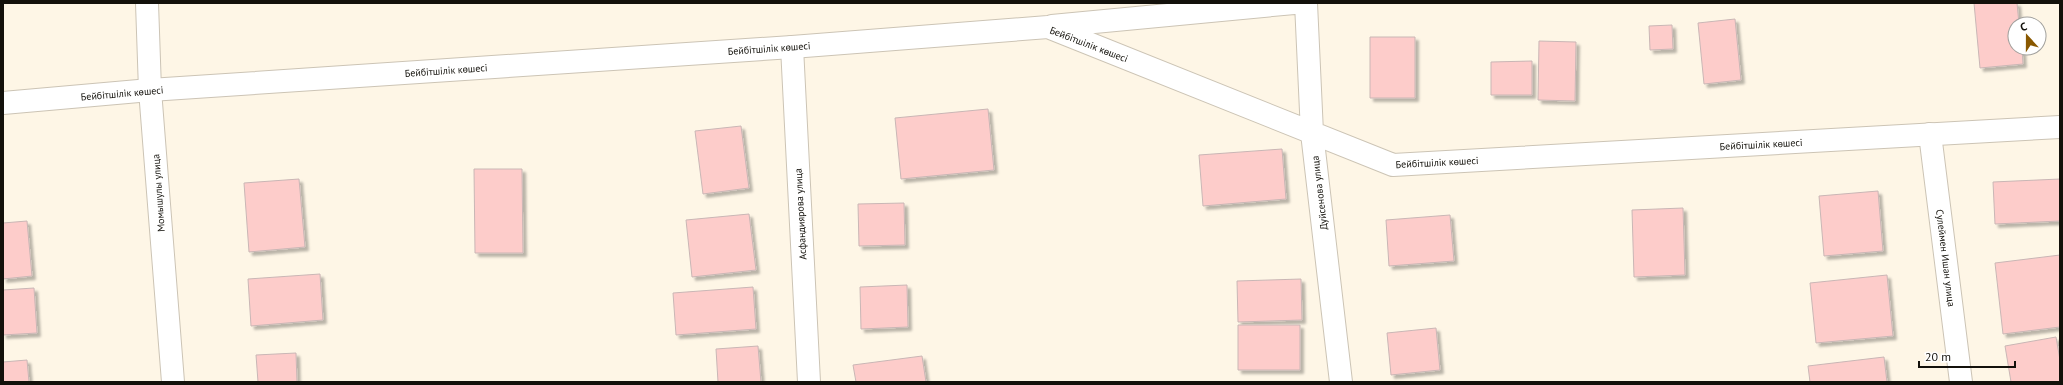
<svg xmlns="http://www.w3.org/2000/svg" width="2063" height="385" viewBox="0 0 2063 385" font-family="'PT Sans',sans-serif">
  <defs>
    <filter id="shadow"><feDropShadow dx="3.5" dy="3.5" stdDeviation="1" flood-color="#0004"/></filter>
  </defs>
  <rect width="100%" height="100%" fill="#fef6e6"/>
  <path fill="#fdccca" stroke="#c9b6b5" filter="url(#shadow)" d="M1974 3H2017L2019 24H2015V48H2022L2023 64 1980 68Z
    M1735 19 1741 80 1704 84 1698 23Z
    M1672 25 1673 49 1650 50 1649 26Z
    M1370 37H1415V98H1370Z
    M1539 41 1576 42 1575 101 1538 100Z
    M1532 61V95H1491V62Z
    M988 109 994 170 901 179 895 118Z
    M741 126 749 188 703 194 695 131Z
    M1282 149 1286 199 1203 206 1199 155Z
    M474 169H522L523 253H475Z
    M299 179 305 247 249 252 244 183Z
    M2060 179V221L1995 224 1993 182Z
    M1878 191 1883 251 1824 256 1819 196Z
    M904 203 905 245 859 246 858 204Z
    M1683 208 1685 275 1634 277 1632 210Z
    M749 214 756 270 692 277 686 220Z
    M1450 215 1454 261 1389 266 1386 220Z
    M27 221 32 276 3 279V223Z
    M2060 255V327L2003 334 1995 263Z
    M320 274 323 320 251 326 248 279Z
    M1887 275 1893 336 1816 343 1810 283Z
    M1301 279 1302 320 1238 322 1237 281Z
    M907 285 908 327 861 329 860 287Z
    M753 287 756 329 676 335 673 293Z
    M34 288 37 333 3 335V290Z
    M1238 325H1300V370H1238Z
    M1436 328 1440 370 1391 375 1387 333Z
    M2056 337 2060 360V382H2011L2005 346Z
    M758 346 761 382H718L716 349Z
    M296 353 297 382H258L256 355Z
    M922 356 926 382H856L853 365Z
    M1884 357 1887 382H1810L1808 366Z
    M27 360 29 382H3V362Z"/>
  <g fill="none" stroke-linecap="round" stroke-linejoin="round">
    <defs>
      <path id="street" d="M147 3 150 90 173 382
        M792 47 809 382
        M1312 133 1341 382
        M1930 134 1961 382"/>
      <path id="secondary" d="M1306 3 1312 133
        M1052 26 1294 3
        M3 103 150 90 792 47 1048 27 1393 165 2060 127"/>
    </defs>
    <use href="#street" stroke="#ccc4b5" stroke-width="24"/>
    <use href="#secondary" stroke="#ccc4b5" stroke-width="24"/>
    <use href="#street" stroke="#fff" stroke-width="22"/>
    <use href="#secondary" stroke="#fff" stroke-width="22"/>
  </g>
  <g text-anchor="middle" stroke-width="3" stroke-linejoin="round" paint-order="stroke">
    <g font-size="10" fill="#13110b" stroke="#fff">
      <text transform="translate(1089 44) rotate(21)" y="4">Бейбітшілік көшесі</text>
      <text transform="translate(769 48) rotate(-4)" y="4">Бейбітшілік көшесі</text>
      <text transform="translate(446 70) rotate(-4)" y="4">Бейбітшілік көшесі</text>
      <text transform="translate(122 93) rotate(-5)" y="4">Бейбітшілік көшесі</text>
      <text transform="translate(1761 144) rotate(-3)" y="4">Бейбітшілік көшесі</text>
      <text transform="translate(1437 162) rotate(-3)" y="4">Бейбітшілік көшесі</text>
      <text transform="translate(158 193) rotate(-94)" y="4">Момышулы улица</text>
      <text transform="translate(1319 193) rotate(-97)" y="4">Дуйсенова улица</text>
      <text transform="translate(800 214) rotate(-93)" y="4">Асфандиярова улица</text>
      <text transform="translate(1946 258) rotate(83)" y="4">Сулеймен Ишан улица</text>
    </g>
  </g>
  <rect width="2063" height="385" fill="none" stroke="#13110b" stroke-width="8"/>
  <g transform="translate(2027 36) rotate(339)"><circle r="19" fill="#ffffff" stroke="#a1a09d"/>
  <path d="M0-3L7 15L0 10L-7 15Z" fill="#895800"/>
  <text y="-6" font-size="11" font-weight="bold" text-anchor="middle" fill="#13110b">С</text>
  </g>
  <path d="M1919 361v6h96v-6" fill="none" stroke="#13110b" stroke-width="2"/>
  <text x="1925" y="361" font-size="12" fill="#13110b" stroke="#ffffff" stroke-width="3" paint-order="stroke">20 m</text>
</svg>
